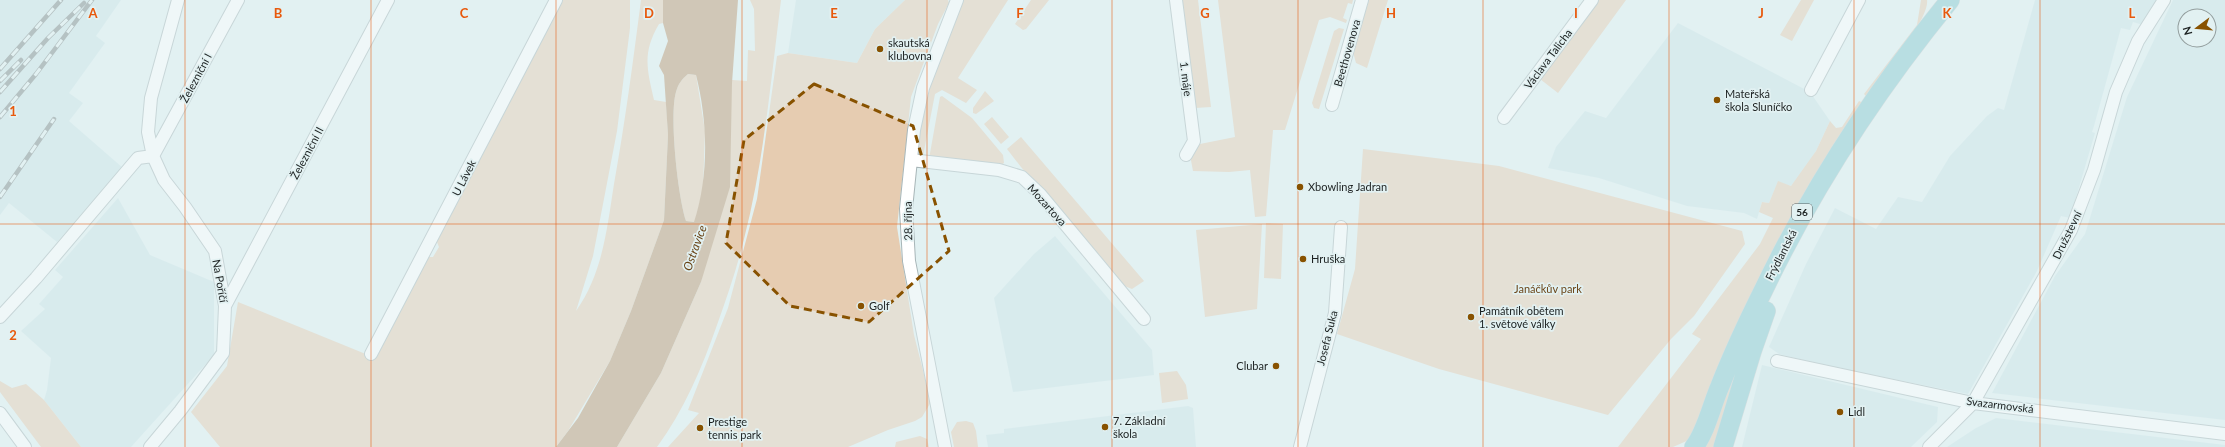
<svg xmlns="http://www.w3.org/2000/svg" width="2225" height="447" viewBox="0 0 2225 447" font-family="Lato,sans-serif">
  <rect width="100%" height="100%" fill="#e2f1f2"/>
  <path fill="#cde5e7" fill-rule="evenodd" d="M0 0H121L96 36 105 43 69 93 83 103 69 121 123 168 57 242 9 203 0 215Z
    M796 0H905L875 29 857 63 788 53Z
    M2035 0H2159L2143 25 2133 22 2130 30 2121 28 2094 126 2092 132 2095 133 2070 218 2061 216 2037 271 1968 394 1828 366 1779 354 1769 347 1806 264 1835 208 1876 229 1898 197 1922 202 1950 156 1987 116 1998 108 2004 110Z
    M2173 0H2225V420L1992 393 2055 276 2085 234 2127 97ZM2185 16H2209V40H2185Z
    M1678 23 1810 92 1830 121 1816 151 1806 167 1791 186 1778 182 1769 203 1762 202 1757 219 1744 213 1687 206 1599 178 1548 168 1556 147 1585 111 1606 118Z
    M118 198 150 255 214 282V355L131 447H81L44 400 47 390 51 358 21 331 45 309 39 304 63 277 55 270Z
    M1055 236 1152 350 1154 375 1013 392 994 298 1034 254Z
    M1762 365 1938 407 1937 422 1911 447H1742Z
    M1188 406 1193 408 1196 447H988L986 435 1004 433V429Z
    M1996 418 2225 445V447H1947L1976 428Z"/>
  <path fill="#e6ccb1" d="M563 0H630V28L617 131 593 256 576 311C603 273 607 228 614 184 625 123 633 62 641 0H663V23L659 24C642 53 647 69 654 100L666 102 668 135 664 220 631 311 610 361 568 431 556 447H220L191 412 227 366 238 302 373 357 424 257H433L439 247 435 237Z
    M750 0H781C771 79 764 161 744 239 737 268 727 297 717 325 702 368 684 410 657 447H617L661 373 701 282 732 80 747 81 748 50 755 51 754 9Z
    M905 0H948L949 3 938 24 911 97 897 227 914 335 931 402 922 417 915 421 888 430 848 447H668L699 413 688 410 728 308 757 199 777 56 788 53 857 63 875 29Z
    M963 0H1008L958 78 977 90 966 103 942 90 935 94 923 156 919 151 918 143C927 93 940 45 963 0Z
    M1031 0H1049L1026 29 1023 30 1015 24Z
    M1180 0H1198L1211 107 1195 108Z
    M1218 0H1353L1352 4 1348 3 1343 18 1347 20 1346 23 1330 17 1319 20 1285 130H1273L1266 216 1255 217 1250 170 1229 172 1193 171 1190 155 1195 145 1235 137Z
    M1369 0H1388L1367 68 1356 63 1353 52Z
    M1598 0H1626L1558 93 1540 79Z
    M1801 0H1814L1792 41 1780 35Z
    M1921 0H1927C1930 19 1880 79 1867 97L1864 94 1917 25Z
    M1339 28 1344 29 1319 109 1314 108 1312 103 1334 31Z
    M688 74 696 75 705 131 703 189 695 222 686 221C678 197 669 116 676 92 678 84 682 79 688 74Z
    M985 91 994 101 976 114 973 113V108Z
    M942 96 972 118 1003 155 1004 163 1001 165 929 159 940 97Z
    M1859 101 1863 103 1691 439 1673 447H1618L1701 339 1692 334 1760 244 1773 218 1759 212 1762 202 1769 203 1778 181 1791 186 1816 151 1830 121 1836 128 1842 127Z
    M992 117 1009 137 1001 144 984 124Z
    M1021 137 1144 281 1132 289 1122 285 1021 167 1007 149Z
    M1363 149 1499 166 1742 231 1745 244 1694 316 1671 339 1608 415 1439 369 1337 334 1355 269Z
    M1266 223 1283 224 1281 279 1264 278Z
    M1262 224 1257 309 1205 317 1196 230Z
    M1742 351 1717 447H1703Z
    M1177 371 1186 385 1188 399 1162 403 1159 373Z
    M0 381 12 388 26 384 44 400 81 447H41L0 392Z
    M966 421 973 423 976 431 978 447H954L951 432 957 422Z
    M920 436 927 439 929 447H895L896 442Z"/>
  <path fill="#bb9670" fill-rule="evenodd" d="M663 0H738L732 83 730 187 701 282 661 373 617 447H556L578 418 610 361 631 311 664 220 668 135 664 75 659 66 668 41 663 23ZM688 74 696 75C708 122 709 176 694 222L686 221C678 197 669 116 676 92 678 84 682 79 688 74Z"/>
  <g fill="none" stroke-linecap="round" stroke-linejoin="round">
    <defs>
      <path id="street" d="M1176 0 1194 141 1186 155
        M1811 90 1859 0
        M1332 105 1362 0
        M1504 118 1592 0
        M911 160 999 170 1022 177 1040 194 1144 319
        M225 306 388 0
        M0 317 36 278 138 158 153 156 238 0
        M371 354 556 0
        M1777 361 1973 403 2225 434
        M0 413 25 447
        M150 447 180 411 223 353 225 306 215 251 185 207 164 180 153 156 148 132 151 98 178 0
        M945 447 909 261 906 209 914 130 923 88 957 0
        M1300 447 1335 313 1341 227
        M1929 447 1973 403 2071 230 2094 170 2116 92 2138 41 2164 0"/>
      <path id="primary" d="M1694 447C1706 432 1712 404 1720 386 1733 353 1748 321 1764 289 1814 185 1877 89 1950 0
        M1723 447 1752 351 1766 311"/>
    </defs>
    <use href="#street" stroke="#a8b6b8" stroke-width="14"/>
    <use href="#primary" stroke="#cdcece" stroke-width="20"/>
    <use href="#street" stroke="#fff" stroke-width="12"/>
    <use href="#primary" stroke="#86c8ce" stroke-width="19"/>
    <defs>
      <path id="rail" d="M0 69 61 0
        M0 81 21 60
        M0 92 48 38 84 3
        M0 117 36 74 92 0
        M0 197 54 119"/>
    </defs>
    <use href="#rail" stroke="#7f8989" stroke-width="4.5"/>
    <use href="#rail" stroke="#e2f1f2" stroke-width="3" stroke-dasharray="9" stroke-linecap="butt"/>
  </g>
  <path d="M0 0H2225V447H0ZM814 84 913 126 949 251 869 322 790 306 726 243 744 140Z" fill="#e2f1f2" fill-opacity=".55" fill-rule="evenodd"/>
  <path fill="none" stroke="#885200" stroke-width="3" stroke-dasharray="8 5" stroke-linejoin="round" d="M814 84 913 126 949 251 869 322 790 306 726 243 744 140Z"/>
  <path fill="none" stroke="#e8590c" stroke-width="1" stroke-opacity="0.55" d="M185 0V447M371 0V447M556 0V447M742 0V447M927 0V447M1112 0V447M1298 0V447M1483 0V447M1669 0V447M1854 0V447M2040 0V447M0 224H2225"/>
  <g fill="#885200" stroke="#e2f1f2" stroke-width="1.5">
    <circle cx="880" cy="49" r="4"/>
    <circle cx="1717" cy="100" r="4"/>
    <circle cx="1300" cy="187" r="4"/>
    <circle cx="1303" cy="259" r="4"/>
    <circle cx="861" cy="306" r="4"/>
    <circle cx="1471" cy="317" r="4"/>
    <circle cx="1276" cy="366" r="4"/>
    <circle cx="1840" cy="412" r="4"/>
    <circle cx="1105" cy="427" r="4"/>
    <circle cx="700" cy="428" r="4"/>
  </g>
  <g text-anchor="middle" stroke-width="3.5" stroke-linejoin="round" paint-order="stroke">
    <rect fill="#e2f1f2" stroke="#575f60" stroke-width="1" x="1792" y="204" width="20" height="16" rx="3"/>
    <g font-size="10" font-weight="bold" fill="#1c2121">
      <text x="1802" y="216">56</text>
    </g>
    <g font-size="11" fill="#1c2121" stroke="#e2f1f2" text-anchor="start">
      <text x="888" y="47">skautská<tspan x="888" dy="13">klubovna</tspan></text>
      <text x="1725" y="98">Mateřská<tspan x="1725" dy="13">škola Sluníčko</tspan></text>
      <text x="1308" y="191">Xbowling Jadran</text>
      <text x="1311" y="263">Hruška</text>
      <text x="869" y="310">Golf</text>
      <text x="1479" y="315">Památník obětem<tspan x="1479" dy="13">1. světové války</tspan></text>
      <text x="1268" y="370" text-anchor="end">Clubar</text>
      <text x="1848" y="416">Lidl</text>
      <text x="1113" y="425">7. Základní<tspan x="1113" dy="13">škola</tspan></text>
      <text x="708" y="426">Prestige<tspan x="708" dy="13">tennis park</tspan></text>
    </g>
    <g font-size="11" fill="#1c2121" stroke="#e2f1f2">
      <text transform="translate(1347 53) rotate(-74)" y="4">Beethovenova</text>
      <text transform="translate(1548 59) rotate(-53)" y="4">Václava Talicha</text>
      <text transform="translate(196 78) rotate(-62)" y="4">Železniční I</text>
      <text transform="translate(1186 79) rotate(83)" y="4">1. máje</text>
      <text transform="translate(307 153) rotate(-62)" y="4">Železniční II</text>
      <text transform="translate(464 178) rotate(-63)" y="4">U Lávek</text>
      <text transform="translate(1047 205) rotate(48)" y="4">Mozartova</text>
      <text transform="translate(908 221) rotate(-91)" y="4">28. října</text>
      <text transform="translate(2067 235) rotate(-64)" y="4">Družstevní</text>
      <text transform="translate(1781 255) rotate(-63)" y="4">Frýdlantská</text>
      <text transform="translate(220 281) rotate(80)" y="4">Na Poříčí</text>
      <text transform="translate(1327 338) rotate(-76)" y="4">Josefa Suka</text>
      <text transform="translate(2000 405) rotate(7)" y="4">Svazarmovská</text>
    </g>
    <g font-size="11" fill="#6b4518" stroke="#e2f1f2">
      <text x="1548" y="293">Janáčkův park</text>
    </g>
    <g font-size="12" font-style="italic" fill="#694417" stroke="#e2f1f2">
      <text transform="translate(695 248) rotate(-70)" y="4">Ostravice</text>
    </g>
  </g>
  <g font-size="13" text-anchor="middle" font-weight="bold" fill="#e8590c" stroke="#e2f1f2" stroke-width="3.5" stroke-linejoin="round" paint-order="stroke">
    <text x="93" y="18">A</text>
    <text x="278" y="18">B</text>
    <text x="464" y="18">C</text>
    <text x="649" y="18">D</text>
    <text x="834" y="18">E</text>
    <text x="1020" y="18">F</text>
    <text x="1205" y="18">G</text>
    <text x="1391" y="18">H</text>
    <text x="1576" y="18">I</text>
    <text x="1761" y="18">J</text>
    <text x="1947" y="18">K</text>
    <text x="2132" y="18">L</text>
    <text x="13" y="116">1</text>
    <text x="13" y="340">2</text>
  </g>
  <g transform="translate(2197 28) rotate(254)"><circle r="19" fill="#e2f1f2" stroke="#939e9e"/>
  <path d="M0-3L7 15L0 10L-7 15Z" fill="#885200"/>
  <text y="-6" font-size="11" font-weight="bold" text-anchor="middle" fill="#1c2121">N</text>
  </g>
</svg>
